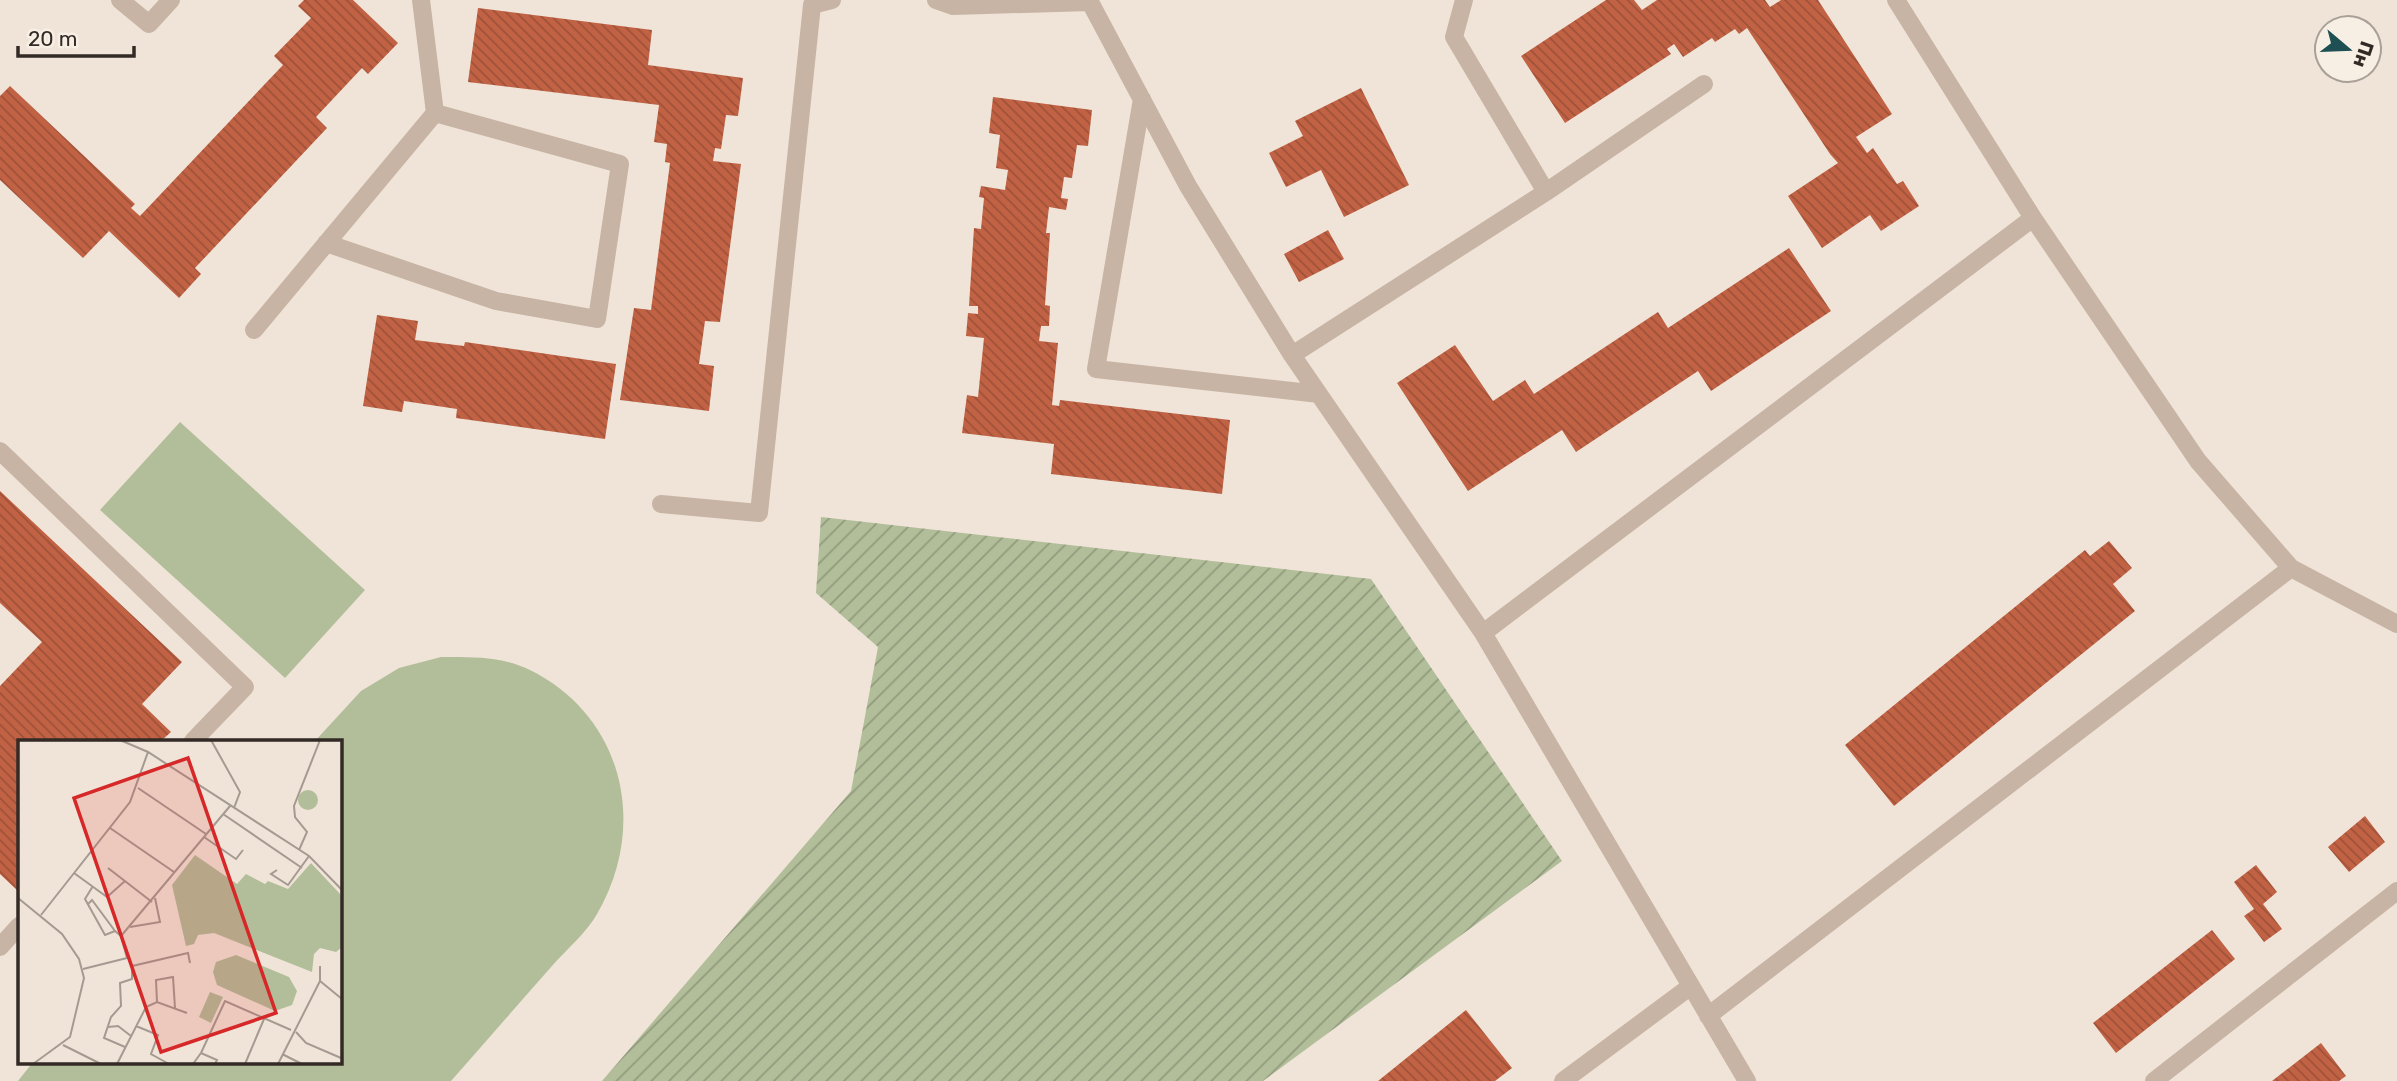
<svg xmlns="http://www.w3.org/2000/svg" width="2397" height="1081" viewBox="0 0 2397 1081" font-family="Rubik,sans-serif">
  <defs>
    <pattern id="garden-furrows" width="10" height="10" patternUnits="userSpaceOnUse" patternTransform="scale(1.75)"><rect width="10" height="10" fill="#b2be99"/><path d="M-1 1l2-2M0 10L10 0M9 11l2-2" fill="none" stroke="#919b7d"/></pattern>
    <pattern id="building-back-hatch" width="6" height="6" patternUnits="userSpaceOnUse" patternTransform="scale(1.75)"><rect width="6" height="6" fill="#c26244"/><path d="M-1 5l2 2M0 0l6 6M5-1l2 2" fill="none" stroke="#9e5139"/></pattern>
  </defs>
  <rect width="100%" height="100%" fill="#f0e4d8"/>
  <path fill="#b2be99" d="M180 422 365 590 285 678 100 510Z
    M441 657C471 657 502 656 530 670 623 716 649 825 597 914 587 932 567 949 552 966 518 1004 485 1043 451 1081H18L33 1062H340V741H315L361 691 399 668Z"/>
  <path fill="url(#garden-furrows)" d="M821 517 1371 579 1562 861 1263 1081H602L851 791 878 647 816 593Z"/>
  <path fill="url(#building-back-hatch)" d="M304 0H353L398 43 368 74 362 68 316 117 327 128 195 268 201 274 179 298 109 231 83 258 0 180V96L10 86 135 204 131 208 140 216 283 65 274 56 311 18 298 6Z
    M1606 0H1634L1642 10 1657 0H1765L1770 7 1781 0H1818L1892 114 1856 137 1867 153 1873 148 1897 184 1903 181 1919 206 1881 231 1870 215 1822 248 1788 196 1838 163 1830 154 1747 28 1739 34 1735 29 1715 42 1712 38 1683 57 1674 44 1667 49 1671 54 1565 123 1521 56Z
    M478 8 652 30 648 65 743 78 738 116 726 115 721 149 715 148 713 161 741 164 720 322 705 321 699 364 714 366 709 411 620 400 634 308 651 310 670 163 665 162 667 144 654 142 659 105 468 82Z
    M1361 88 1409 185 1344 217 1321 170 1286 187 1269 153 1303 136 1295 121Z
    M993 97 1092 110 1088 146 1077 145 1072 178 1064 177 1061 198 1068 199 1066 210 1049 207 1046 233H1050L1045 305 1050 306 1049 326H1041L1039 341 1058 343 1052 405 1059 406 1060 400 1230 420 1222 494 1051 474 1054 444 962 433 967 395 978 397 984 338 966 336 968 313 978 314V306H969L974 228 981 229 984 198 979 197 981 186 1005 190 1008 170 996 168 1000 135 989 133Z
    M1328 230 1344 259 1299 282 1284 254Z
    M1789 248 1831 311 1711 391 1698 371 1576 452 1562 430 1468 491 1397 383 1455 345 1493 401 1525 380 1534 394 1658 312 1668 328Z
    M377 315 418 321 415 340 464 346 465 342 616 364 605 439 456 418 457 409 404 401 402 412 363 406Z
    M0 491 182 662 142 704 171 732 161 741H19V892L0 874V686L42 642 0 603Z
    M2109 541 2132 568 2113 584 2135 611 1894 806 1845 745 2085 550 2090 556Z
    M2365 816 2385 842 2349 872 2328 847Z
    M2256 865 2277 892 2263 904 2282 929 2264 942 2244 916 2254 909 2234 882Z
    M2212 930 2235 959 2116 1053 2093 1023Z
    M1466 1010 1512 1068 1495 1081H1378Z
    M2321 1043 2346 1076 2339 1081H2272Z"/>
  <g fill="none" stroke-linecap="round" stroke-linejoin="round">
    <path stroke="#c7b4a5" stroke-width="18" d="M120 0 149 24 171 0
      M936 0 953 6 1090 2 1188 186 1292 355 1483 633 1747 1081
      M1464 0 1454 37 1546 192
      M1896 0 2033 218 2198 461 2291 568 2397 624
      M1142 99 1096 369 1319 394
      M326 243 496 301 597 319 620 164 435 113
      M254 330 435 113 421 0
      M1292 355 1546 192 1704 84
      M0 451 245 687 193 741
      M661 504 759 513 812 5 832 0
      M1483 633 2033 218
      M0 947 19 926
      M1708 1016 2291 568
      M1563 1081 1691 986
      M2154 1081 2397 891"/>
  </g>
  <g transform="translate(18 740)">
    <rect width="324" height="324" fill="#f0e4d8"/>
    <path d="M218 215 271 237 279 251 274 265 257 271 199 245 195 232 198 222ZM192 252 205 257 193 283 181 277Z" fill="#b2be99"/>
    <path d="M280 60a10 10 0 1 1 20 0a10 10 0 1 1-20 0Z" fill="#b2be99"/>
    <path d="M177 115 219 144 228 134 247 144 250 141 270 149 293 123 324 156V207L318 212 302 208 296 214 294 232 196 193 180 195 176 204 168 206 154 145Z" fill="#b2be99"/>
    <path fill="none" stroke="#a49a91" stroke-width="2" d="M102 0 130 12 291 116 324 150M193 0 222 52 216 68M120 48 188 94M205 74 284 128M92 88 156 132M186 97 218 119 225 110M281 110 289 92 277 77 276 66 302 0M90 128 134 162M259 130 253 134 270 145 291 116M56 133 89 157 107 141M75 146 67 159 87 195 97 191 103 196M0 158 44 194 61 219 66 238 52 297 15 324M70 164 74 160 97 191M23 175 112 62 130 12M112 187 142 182 137 158M112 222 114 226 170 213 172 223M65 229 109 218 103 196 212 66M302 241 324 259M139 262 138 240 155 237 157 268M118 286 140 295 133 314 151 324M90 287 100 286 113 296M278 292 288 303 323 318M45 305 83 324M107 307 86 298 93 277 103 266 102 243 114 239V226M183 313 207 261 273 290M264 314 284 324M99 324 128 267 139 262 169 273M175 324 183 313 199 320 197 324M227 324 246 279M260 324 302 241V226"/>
    <path fill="#d62828" fill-opacity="0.15" stroke="#d62828" stroke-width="3.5" d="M170 18 258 273 143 312 56 58Z"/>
    <rect width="324" height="324" fill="none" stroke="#332a26" stroke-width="3.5"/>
  </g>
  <g transform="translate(2348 49) rotate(109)"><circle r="33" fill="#f8efe4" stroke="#a9a098" stroke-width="2"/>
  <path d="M0-5L12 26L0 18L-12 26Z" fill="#1d4f53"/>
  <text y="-10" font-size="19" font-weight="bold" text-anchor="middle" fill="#332a26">Пн</text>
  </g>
  <path d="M18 46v10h116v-10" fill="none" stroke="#332a26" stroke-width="3.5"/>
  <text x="28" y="46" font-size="21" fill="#332a26" stroke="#f8efe4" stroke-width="5" paint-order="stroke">20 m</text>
</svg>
